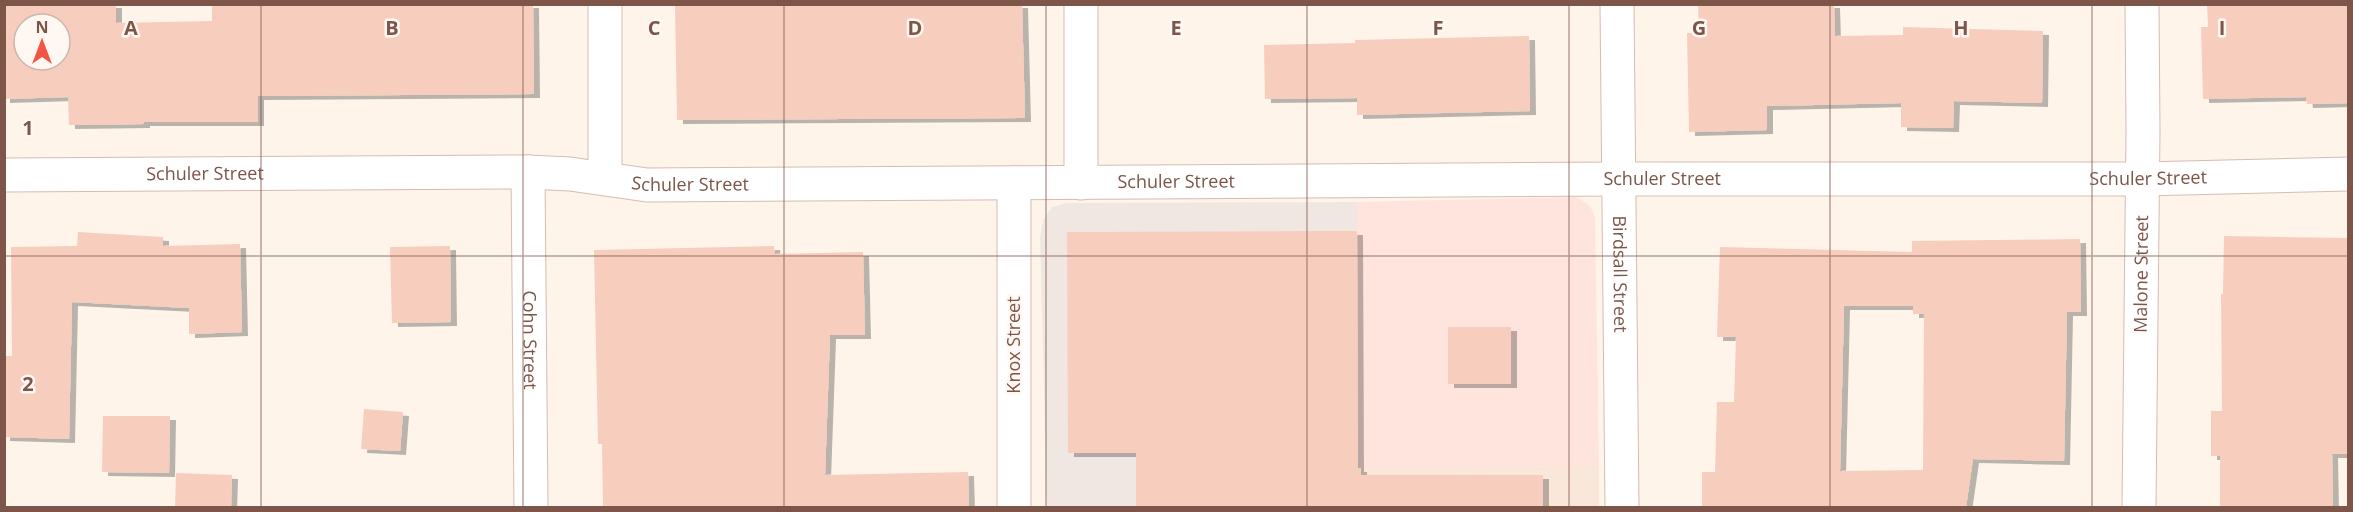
<svg xmlns="http://www.w3.org/2000/svg" width="2353" height="512" viewBox="0 0 2353 512" font-family="'Open Sans',sans-serif">
  <defs>
    <filter id="shadow"><feDropShadow dx="6" dy="4" stdDeviation="0" flood-color="#0004"/></filter>
  </defs>
  <rect width="100%" height="100%" fill="#fef4ea"/>
  <path fill="#f9e7da" d="M1599 466V507H1361V468Z"/>
  <path fill="#ffe3dd" d="M1577 197 1590 206 1595 218 1599 466 1361 468 1358 451 1357 202Z"/>
  <path fill="#f0e7e2" d="M1357 202 1358 451 1361 468V507H1047L1040 238 1043 220 1052 207 1066 203Z"/>
  <path fill="#f7cebe" fill-rule="evenodd" filter="url(#shadow)" d="M4 4H116V23L212 21V4H533L534 94 258 96V122H144V124L69 125 68 97 4 99ZM24 24H60V60H24Z
    M675 4H1022L1025 118 677 120Z
    M1698 4H1834L1835 36 1903 35V27L2043 31 2042 103 1954 101 1953 128 1901 127V103L1767 106V130L1689 132 1687 33H1699Z
    M2207 4H2349V103L2307 104 2306 97 2203 99 2201 27H2208Z
    M1529 36 1530 111 1357 115V98L1265 99 1264 45 1355 43V40Z
    M1357 231 1358 468H1361V475H1543V507H1136V453H1068L1067 232Z
    M78 232 163 237V246L240 244 242 332 189 334V308L72 302 69 439 4 437 5 356H12L11 247 77 246Z
    M2224 236 2349 238V454H2332L2333 507H2220V456H2211V411H2222L2221 294H2223Z
    M2080 239 2081 312H2067L2064 461 1973 459 1966 507H1702V472H1715L1717 402H1734L1736 337H1717L1720 247 1912 252V241ZM1844 306H1913V314H1924L1923 470 1840 471Z
    M450 246 451 322 392 323 390 247Z
    M774 246 775 254 863 252 865 335H830L825 475 968 472 969 507H603L602 444H598L594 250Z
    M1448 327H1511V384H1448Z
    M364 409 403 412 400 451 361 449Z
    M103 416H170L169 473 102 472Z
    M176 473 232 475 231 507H175Z"/>
  <g fill="none" stroke-linecap="round" stroke-linejoin="round">
    <defs>
      <g id="minor">
        <path d="M605 4V178"/>
        <path d="M1081 4V183"/>
        <path id="s1" d="M1617 4 1622 508"/>
        <path id="s2" d="M528 172 531 508"/>
        <path id="s3" d="M4 175 528 172 570 174 647 185 1619 179H2142L2348 174"/>
        <path d="M1014 183V508"/>
        <path id="s4" d="M2139 508 2143 130 2142 4"/>
      </g>
    </defs>
    <use href="#minor" stroke="#d5bcb0" stroke-width="35"/>
    <use href="#minor" stroke="#fff" stroke-width="33"/>
  </g>
  <path fill="none" stroke="#7d5549" stroke-width="1.5" stroke-opacity="0.55" d="M261 4V508M523 4V508M784 4V508M1046 4V508M1307 4V508M1569 4V508M1830 4V508M2092 4V508M4 256H2348"/>
  <g text-anchor="middle" stroke-width="5" stroke-linejoin="round" paint-order="stroke">
    <g font-size="18" fill="#7d5549" stroke="#fff8f2">
      <text dy="6" stroke="none"><textPath href="#s3" startOffset="201">Schuler Street</textPath></text>
      <text dy="6" stroke="none"><textPath href="#s3" startOffset="2145">Schuler Street</textPath></text>
      <text dy="6" stroke="none"><textPath href="#s3" startOffset="1659">Schuler Street</textPath></text>
      <text dy="6" stroke="none"><textPath href="#s3" startOffset="1173">Schuler Street</textPath></text>
      <text dy="6" stroke="none"><textPath href="#s3" startOffset="687">Schuler Street</textPath></text>
      <text dy="6" stroke="none"><textPath href="#s1" startOffset="270">Birdsall Street</textPath></text>
      <text dy="6" stroke="none"><textPath href="#s4" startOffset="234">Malone Street</textPath></text>
      <text dy="6" stroke="none"><textPath href="#s2" startOffset="168">Cohn Street</textPath></text>
      <text transform="translate(1014 345) rotate(-90)" y="6">Knox Street</text>
    </g>
  </g>
  <g font-size="20" text-anchor="middle" font-weight="bold" fill="#7d5549" stroke="#fff8f2" stroke-width="5" stroke-linejoin="round" paint-order="stroke">
    <text x="131" y="35">A</text>
    <text x="392" y="35">B</text>
    <text x="654" y="35">C</text>
    <text x="915" y="35">D</text>
    <text x="1176" y="35">E</text>
    <text x="1438" y="35">F</text>
    <text x="1699" y="35">G</text>
    <text x="1961" y="35">H</text>
    <text x="2222" y="35">I</text>
    <text x="28" y="135">1</text>
    <text x="28" y="391">2</text>
  </g>
  <rect width="2353" height="512" fill="none" stroke="#7d5549" stroke-width="12"/>
  <g transform="translate(42 42)"><circle r="28" fill="#fff8f2" stroke="#cbb7ae" stroke-width="1.5"/>
  <path d="M0-4.5L10 22L0 15L-10 22Z" fill="#f35544"/>
  <text y="-9" font-size="16" font-weight="bold" text-anchor="middle" fill="#7d5549">N</text>
  </g>
</svg>
